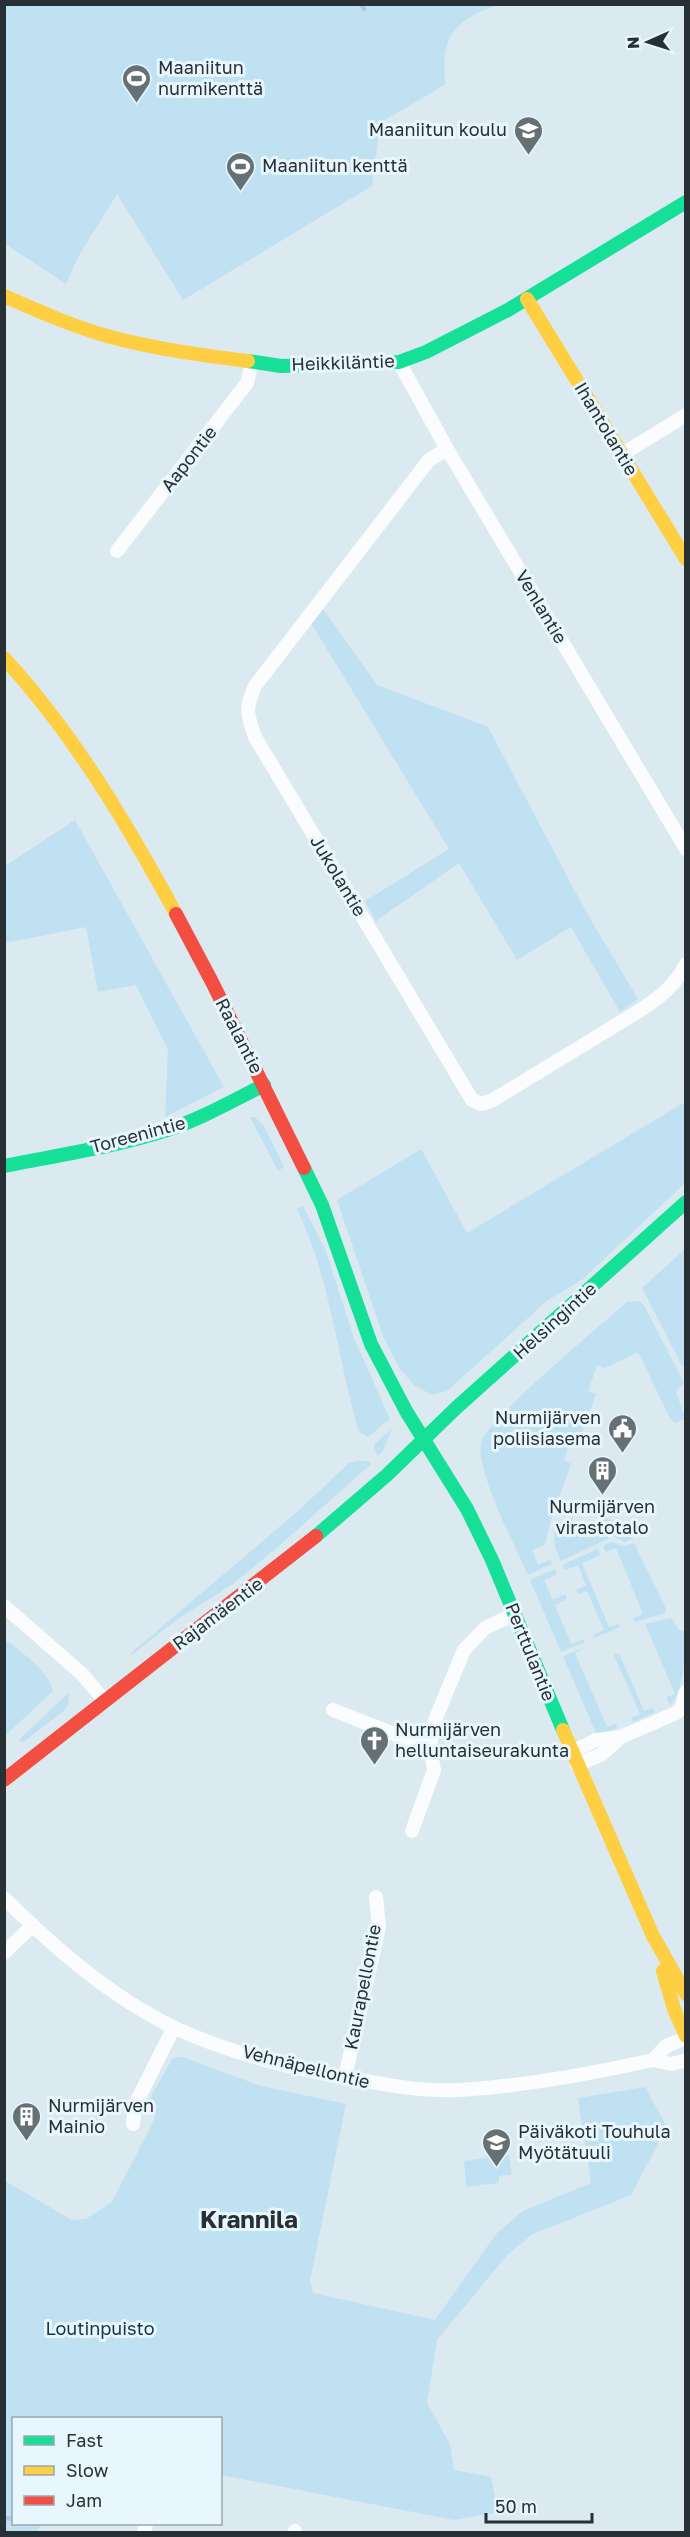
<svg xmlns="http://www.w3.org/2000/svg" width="690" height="2537" viewBox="0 0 690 2537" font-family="'Golos Text',sans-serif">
  <rect width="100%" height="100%" fill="#dbe9f0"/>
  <path fill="#c0e1f2" d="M4 5 5 4 500 5C457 16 438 39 446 84L380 123 372 186 183 300 117 194 78 257 66 284 5 244Z
    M323 609 377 685 488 727 585 910 638 999 620 1012 571 927 517 960 459 863 376 921 365 901 449 849 311 623Z
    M75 820 224 1087 165 1117 168 1050 136 985 98 992 86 927 5 943V866Z
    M685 1102V1183L583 1279 548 1300 447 1391 432 1395 414 1385 400 1369 383 1336 337 1200 421 1149 467 1233Z
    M250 1117H255L264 1126 284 1167 278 1171Z
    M303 1206 325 1249 354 1338 390 1419 368 1437 359 1432C337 1358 331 1279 297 1209Z
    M685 1249 686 1365 682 1366 642 1288Z
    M639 1301 644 1305 684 1383 676 1391 685 1419 675 1423 670 1418 638 1352 605 1368 597 1365 588 1391 596 1394 580 1438 572 1435 564 1460 571 1464 551 1520 545 1545 532 1550 538 1565 550 1560 552 1564 528 1575C516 1548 475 1469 481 1442 487 1420 603 1323 627 1302Z
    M392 1429 383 1451 378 1456 374 1449V1444Z
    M358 1461H368L371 1464 279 1546 233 1584 176 1620 133 1654 131 1653 298 1511 349 1463Z
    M573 1517 570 1529 595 1538 603 1517 614 1521 608 1539 561 1561C554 1547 552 1540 557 1525Z
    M622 1520 632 1539 625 1542 615 1537Z
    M611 1542 624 1546 634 1543 666 1609 665 1613 635 1622 633 1618 643 1614 616 1548 606 1552 603 1546Z
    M598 1549 600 1555 582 1563 609 1627 619 1624 620 1627 594 1638 593 1635 604 1630 587 1591 578 1594 576 1590 586 1585 578 1565 565 1570 562 1565Z
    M555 1569 557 1574 544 1580 553 1600 565 1594 567 1599 555 1605 571 1644 584 1639 585 1642 561 1652 530 1580Z
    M671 1618 679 1630 685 1632C686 1652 684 1691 670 1705L666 1697 675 1694 645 1624Z
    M7 1641C23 1653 48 1671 53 1691L5 1736 4 1644Z
    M583 1648 575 1653 607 1727 616 1724 617 1728 597 1735 563 1656Z
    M619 1653 644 1711 653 1708 655 1712 633 1722 631 1718 640 1714 614 1655Z
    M69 1692 68 1705 64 1711 22 1743 19 1740Z
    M183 2057 261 2086 346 2104 310 2281 313 2293 435 2320 497 2233 523 2211 591 2183 578 2098 645 2087 667 2127 631 2195 533 2234 508 2254 437 2340 427 2403 450 2444 454 2470 491 2477 498 2512 454 2520 221 2475 220 2418H14V2524H40L38 2532H5V2181L72 2220 86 2219 112 2202 155 2118 149 2107 152 2094 173 2058Z
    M509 2155 512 2175 499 2176V2183L466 2187 464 2161Z"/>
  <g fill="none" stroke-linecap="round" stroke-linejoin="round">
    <path stroke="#b4c2ef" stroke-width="4.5" d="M361 4 364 9
      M4 2518 14 2519"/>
    <path stroke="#fafcfd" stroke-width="14" d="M399 362 447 449 686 849
      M447 449 429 460 255 686C245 708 247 715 255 737L472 1100 481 1104 493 1100 639 1011C659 998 675 986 686 964
      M621 455 686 415
      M117 551 247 383 252 362
      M4 1606 82 1674 105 1701
      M333 1710 430 1748
      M571 1752 596 1740 621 1737
      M577 1765 602 1754 621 1737 676 1713 681 1709 686 1692
      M412 1831 434 1770 430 1748 433 1725 464 1650 485 1628 514 1614
      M4 1898C54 1947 109 1996 173 2027 226 2052 286 2067 343 2077 382 2084 420 2092 460 2090 524 2086 590 2074 653 2060L672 2064 686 2060
      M4 1953 32 1926
      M653 2060 666 2046 686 2038
      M345 2077 379 1927 376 1897
      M133 2124 135 2105 174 2027
      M144 2532 146 2524
      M295 2532V2531"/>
    <path stroke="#16e098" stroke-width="14" d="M248 361 281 366 399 362 426 352 508 310 686 202
      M4 1166C59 1155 114 1147 167 1130 201 1119 232 1101 264 1085
      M304 1168 322 1205 371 1344 406 1411 467 1509 492 1560 563 1730
      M316 1536 387 1475 456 1408 686 1202"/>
    <path stroke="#ffcf43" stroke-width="14" d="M4 296C38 311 72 326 107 336 154 349 201 355 248 361
      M527 299 686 559
      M4 658C74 734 127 824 176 914
      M563 1730 653 1936 686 1994
      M663 1971 674 2009 686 2036"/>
    <path stroke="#f24e42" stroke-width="14" d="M176 914 212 982 304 1168
      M4 1780 316 1536"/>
  </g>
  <defs>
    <symbol id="stadium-pin" viewBox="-11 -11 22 30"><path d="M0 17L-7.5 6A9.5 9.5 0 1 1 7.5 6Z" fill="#667176" stroke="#e8f7fe"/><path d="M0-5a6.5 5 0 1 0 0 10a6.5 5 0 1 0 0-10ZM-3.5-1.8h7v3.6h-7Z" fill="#fff"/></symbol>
    <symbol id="school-pin" viewBox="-11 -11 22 30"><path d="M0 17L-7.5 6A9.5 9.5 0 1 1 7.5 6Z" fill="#667176" stroke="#e8f7fe"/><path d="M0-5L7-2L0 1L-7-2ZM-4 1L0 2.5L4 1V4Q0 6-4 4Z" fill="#fff"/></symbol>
    <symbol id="civic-pin" viewBox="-11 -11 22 30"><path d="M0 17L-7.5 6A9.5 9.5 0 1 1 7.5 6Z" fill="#667176" stroke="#e8f7fe"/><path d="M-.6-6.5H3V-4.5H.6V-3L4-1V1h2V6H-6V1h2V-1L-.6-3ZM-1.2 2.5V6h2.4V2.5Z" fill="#fff"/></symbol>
    <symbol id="building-pin" viewBox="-11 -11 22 30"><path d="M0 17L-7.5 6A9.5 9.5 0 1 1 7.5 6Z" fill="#667176" stroke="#e8f7fe"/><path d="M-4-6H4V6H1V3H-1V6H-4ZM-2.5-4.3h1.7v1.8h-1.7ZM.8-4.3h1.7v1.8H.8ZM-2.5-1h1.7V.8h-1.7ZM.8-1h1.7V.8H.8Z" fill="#fff"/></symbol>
    <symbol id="church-pin" viewBox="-11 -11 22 30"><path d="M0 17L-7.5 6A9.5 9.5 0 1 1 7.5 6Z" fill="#667176" stroke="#e8f7fe"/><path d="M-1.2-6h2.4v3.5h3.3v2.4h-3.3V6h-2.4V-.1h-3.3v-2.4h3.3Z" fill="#fff"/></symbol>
  </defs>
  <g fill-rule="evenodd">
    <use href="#stadium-pin" x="120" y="62" width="33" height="45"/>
    <use href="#school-pin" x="512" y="114" width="33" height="45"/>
    <use href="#stadium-pin" x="224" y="150" width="33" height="45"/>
    <use href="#civic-pin" x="606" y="1412" width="33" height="45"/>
    <use href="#building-pin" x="586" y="1454" width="33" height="45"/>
    <use href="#church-pin" x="358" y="1724" width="33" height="45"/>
    <use href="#building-pin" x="10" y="2100" width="33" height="45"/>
    <use href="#school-pin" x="480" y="2126" width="33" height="45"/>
  </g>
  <g text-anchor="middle" stroke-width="6" stroke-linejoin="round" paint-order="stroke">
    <g font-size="18" fill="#273035" stroke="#e8f7fe" text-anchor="start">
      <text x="158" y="74">Maaniitun<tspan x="158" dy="21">nurmikenttä</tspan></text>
      <text x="507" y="136" text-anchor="end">Maaniitun koulu</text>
      <text x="262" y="172">Maaniitun kenttä</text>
      <text x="601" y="1424" text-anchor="end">Nurmijärven<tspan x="601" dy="21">poliisiasema</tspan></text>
      <text x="602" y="1513" text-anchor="middle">Nurmijärven<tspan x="602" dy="21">virastotalo</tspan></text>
      <text x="395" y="1736">Nurmijärven<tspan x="395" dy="21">helluntaiseurakunta</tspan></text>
      <text x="48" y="2112">Nurmijärven<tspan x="48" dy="21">Mainio</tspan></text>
      <text x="518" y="2138">Päiväkoti Touhula<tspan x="518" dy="21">Myötätuuli</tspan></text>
    </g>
    <g font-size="18" fill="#273035" stroke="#e8f7fe">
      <text transform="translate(343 363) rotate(-2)" y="6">Heikkiläntie</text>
      <text transform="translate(606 429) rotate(59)" y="6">Ihantolantie</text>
      <text transform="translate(189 459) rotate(-52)" y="6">Aapontie</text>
      <text transform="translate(541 607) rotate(59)" y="6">Venlantie</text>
      <text transform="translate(338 876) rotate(59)" y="6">Jukolantie</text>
      <text transform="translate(239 1036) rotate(63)" y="6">Raalantie</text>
      <text transform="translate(138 1135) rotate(-15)" y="6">Toreenintie</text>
      <text transform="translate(555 1321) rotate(-42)" y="6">Helsingintie</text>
      <text transform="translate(218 1614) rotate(-37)" y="6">Rajamäentie</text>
      <text transform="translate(530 1652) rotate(68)" y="6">Perttulantie</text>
      <text transform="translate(363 1987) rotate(-79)" y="6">Kaurapellontie</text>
      <text transform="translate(306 2067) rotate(14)" y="6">Vehnäpellontie</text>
    </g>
    <g font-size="18" fill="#123543" stroke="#e8f7fe">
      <text x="100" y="2335">Loutinpuisto</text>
    </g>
    <g font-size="24" font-weight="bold" fill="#273035" stroke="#e8f7fe">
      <text x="249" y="2228">Krannila</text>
    </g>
  </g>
  <rect width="690" height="2537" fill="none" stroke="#273035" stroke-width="12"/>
  <rect x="12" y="2417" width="210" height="108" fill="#e8f7fe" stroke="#9ba7ae" stroke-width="1.5"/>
  <rect x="24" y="2436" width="30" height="9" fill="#16e098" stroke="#9ba7ae" stroke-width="1.5"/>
  <text x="66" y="2447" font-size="18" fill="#273035">Fast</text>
  <rect x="24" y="2466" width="30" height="9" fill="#ffcf43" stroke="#9ba7ae" stroke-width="1.5"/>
  <text x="66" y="2477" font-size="18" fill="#273035">Slow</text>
  <rect x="24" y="2496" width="30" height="9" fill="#f24e42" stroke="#9ba7ae" stroke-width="1.5"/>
  <text x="66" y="2507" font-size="18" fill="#273035">Jam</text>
  <g transform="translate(648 42) rotate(267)" stroke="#e8f7fe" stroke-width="4.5" paint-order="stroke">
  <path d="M0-4.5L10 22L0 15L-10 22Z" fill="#273035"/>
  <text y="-9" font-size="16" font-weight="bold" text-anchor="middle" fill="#273035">N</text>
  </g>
  <path d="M486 2513v9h106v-9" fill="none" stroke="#273035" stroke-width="3"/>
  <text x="495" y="2513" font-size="18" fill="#273035" stroke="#e8f7fe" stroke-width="4.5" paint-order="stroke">50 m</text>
</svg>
